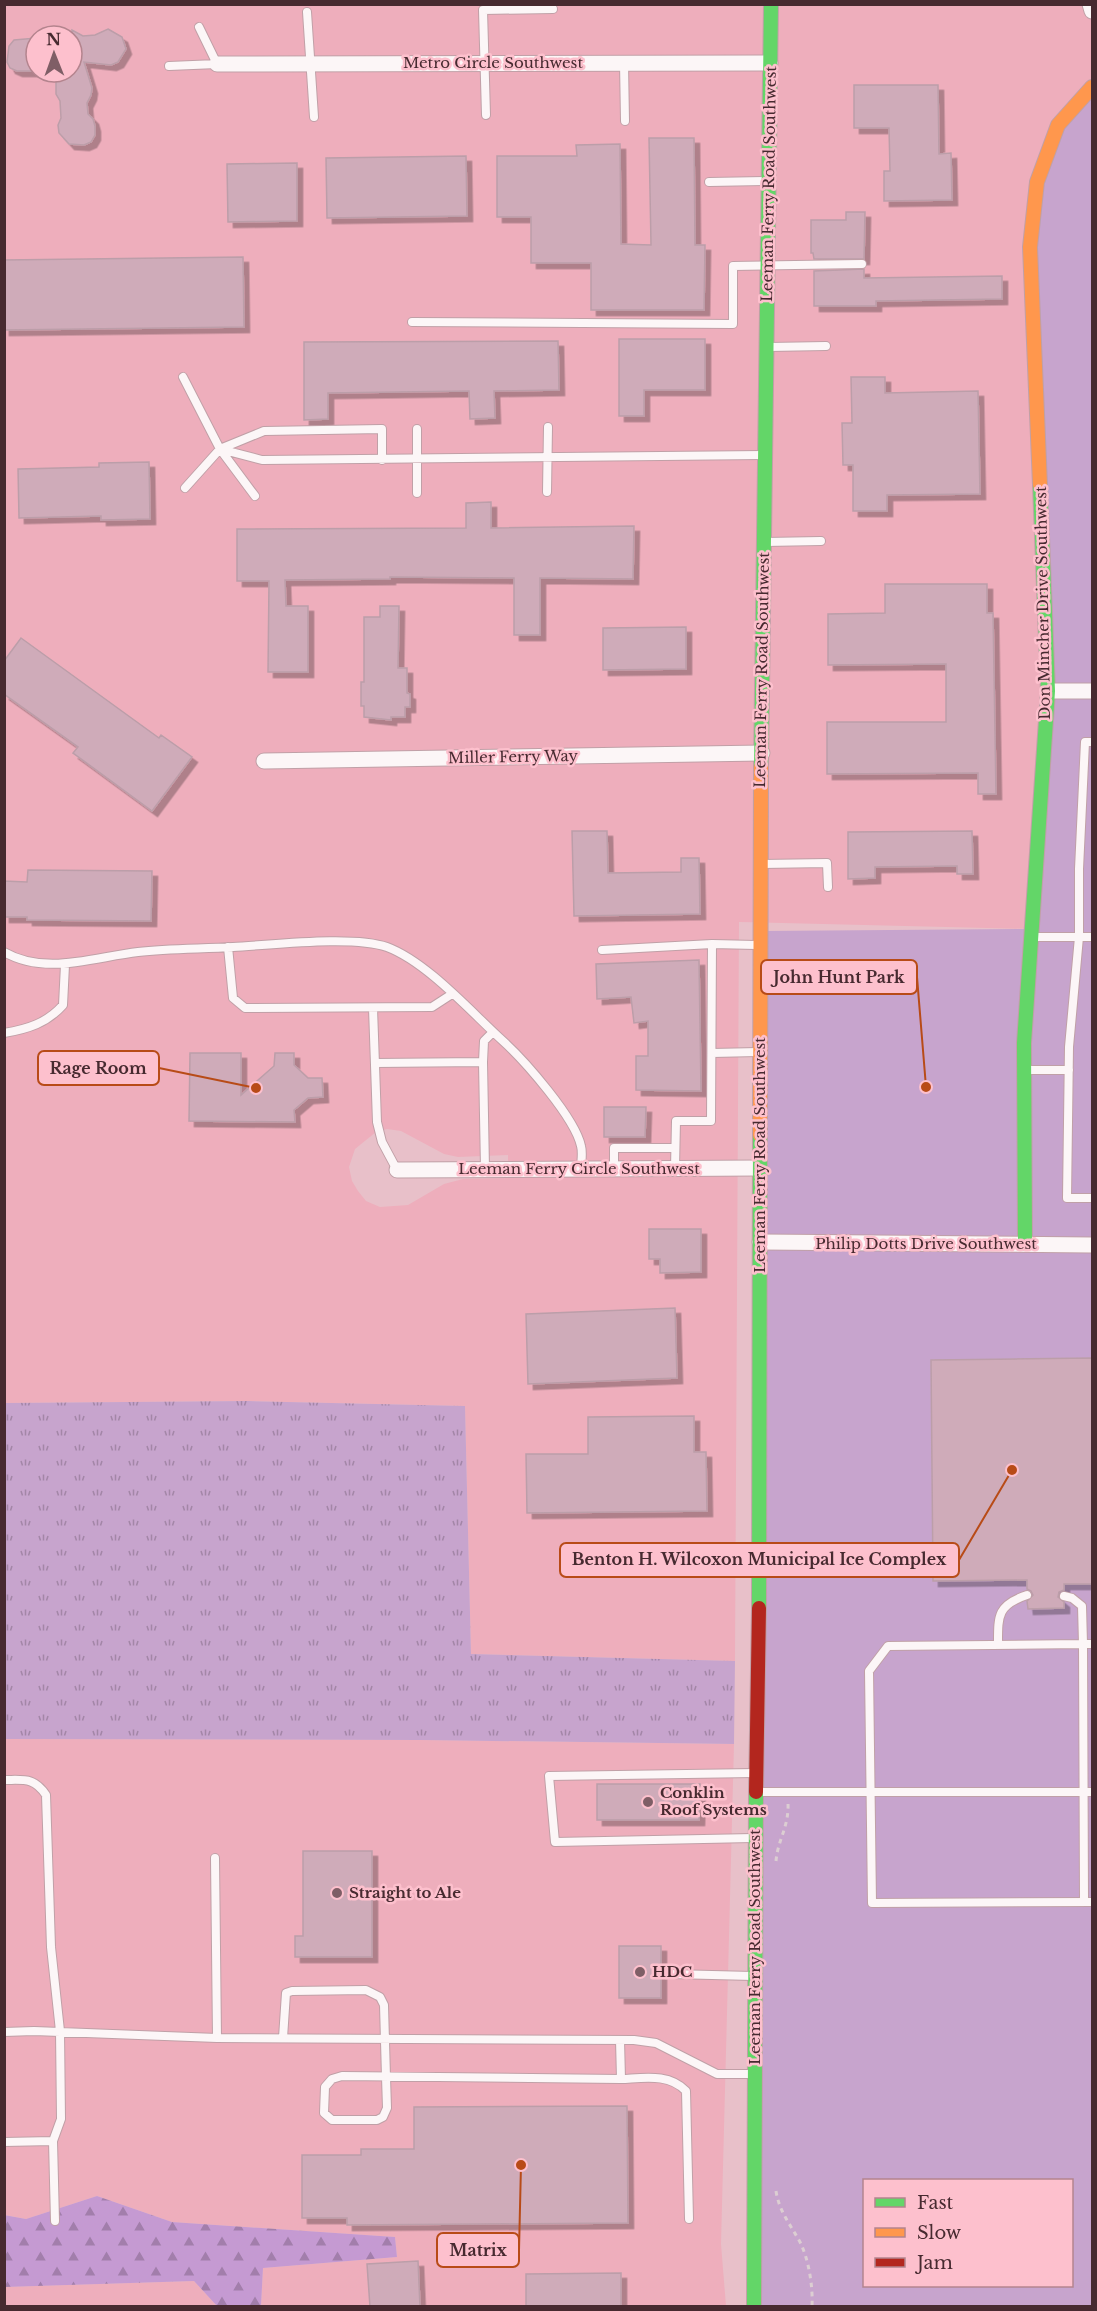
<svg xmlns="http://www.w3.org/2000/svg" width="1097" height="2311" viewBox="0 0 1097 2311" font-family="'Libre Baskerville',serif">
  <defs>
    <pattern id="grass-tufts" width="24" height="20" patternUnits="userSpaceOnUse" patternTransform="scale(1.5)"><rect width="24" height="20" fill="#c7a4cd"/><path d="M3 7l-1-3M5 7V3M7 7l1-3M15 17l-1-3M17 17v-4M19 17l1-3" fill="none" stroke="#a386a7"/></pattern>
    <pattern id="forest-firs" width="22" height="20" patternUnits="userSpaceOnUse" patternTransform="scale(1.5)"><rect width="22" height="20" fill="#c59ad2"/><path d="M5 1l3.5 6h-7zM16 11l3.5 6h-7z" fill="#a27eab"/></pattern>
    <filter id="shadow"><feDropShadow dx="5.5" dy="5.5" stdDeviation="0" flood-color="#0004"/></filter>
  </defs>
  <rect width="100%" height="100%" fill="#e8c0c9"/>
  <path fill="#eeaebc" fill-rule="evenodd" d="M1090 4 1092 11V87L1033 929 739 922 735 1661 471 1654 465 1406 248 1401 5 1403 4 5ZM36 36H72V72H36ZM387 1129 401 1131 444 1154 458 1157 508 1155V1178L463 1179 444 1184 408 1205 380 1207 366 1201 358 1191 352 1181 349 1167 355 1149 376 1132Z
    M4 1739 421 1740 734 1744 721 2244 726 2306H261L263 2268 397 2257 395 2237 172 2222 97 2196 26 2219 5 2215Z
    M194 2281 217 2306H5L4 2287Z"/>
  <path fill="url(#grass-tufts)" d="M248 1401 465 1406 471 1654 735 1661 734 1744 421 1740 5 1739V1403Z"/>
  <path fill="url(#forest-firs)" d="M97 2196 172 2222 395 2237 397 2257 263 2268 261 2306H217L194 2281 5 2287 4 2215 26 2219Z"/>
  <path fill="#c7a4cd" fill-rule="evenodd" d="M1092 87V2306H755L759 931 1033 929 1048 691 1030 247 1058 125ZM864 2180H1072V2286H864Z"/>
  <path fill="#cfabb9" stroke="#bc9ea9" stroke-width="1.5" filter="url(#shadow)" d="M108 29 122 37 126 49 118 62 111 65 84 62 92 88 91 95 87 103 88 114 93 119 95 126V135L91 142 84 145 69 144 59 133 58 125 61 118 60 101 56 94V72H72V30L83 36 95 35Z
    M36 38V71H17L10 68 7 62 9 46 14 40Z
    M854 85H938L939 154 951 153 952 200 884 201V171H890L889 128H854Z
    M649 138H694L695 245H705L704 310H591V263H531V217H497V156H577L576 145 620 144 621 244 651 245Z
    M466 156 467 216 327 218 326 158Z
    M297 163V221L228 222 227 164Z
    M846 212H865L864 259H814L813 253H811V220H846Z
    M243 257 244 327 4 330V260Z
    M864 269V278L1002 276V299L876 301V306H814V271Z
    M619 339H705V390H644V416H619Z
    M558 341 559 390 494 391 495 418 470 419 469 391 328 393V419L304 420V342Z
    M851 377H885V393L978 391 980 494 887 495V511H853V465H843L842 423H852Z
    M149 462 150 519 101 520V516L19 518 18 469 99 467V463Z
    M491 502V528L634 526 633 579 540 578V635H514V578L390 577V579L285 580 286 606H308V672H268L269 581H237V529L466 528V503Z
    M885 584H987V613H993L996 794H978V773L827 774V722H946V664L828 665V614L885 613Z
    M380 606H399L398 668H407V693L410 694V707H405V717H391V720L364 717V706H361V682H364V617H380Z
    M686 627V669L603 670V628Z
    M21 638 159 738 161 735 192 757 152 811 73 753 78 747 4 694V661Z
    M572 831H607L608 873 681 872V858H699L700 914 574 916Z
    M972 831 973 874H957V866L875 867V878L848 879V832Z
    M28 870 152 871 151 921 27 920V917H4V881L27 882Z
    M699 960 701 1091 636 1090V1056H648V1021L634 1023 631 997 597 999 596 964Z
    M190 1053H241V1095L274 1066 275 1053H294V1065L308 1078H322L323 1097 308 1098 294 1110 295 1122 189 1121Z
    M604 1107H646L645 1137H604Z
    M649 1229H701V1272L660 1273V1259H649Z
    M675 1308 677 1378 528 1384 526 1314Z
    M1092 1358V1584H1064V1590L1059 1592 1058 1597 1064 1602V1608L1028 1609 1027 1601 1033 1595 1031 1591 1027 1589V1580L933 1581 931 1360Z
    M694 1416V1452H706L707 1511 527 1513 526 1454H588V1417Z
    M597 1784H700L699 1820H597Z
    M303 1851H372V1957H295V1936H303Z
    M619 1946H661V1998H619Z
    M627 2106 628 2223 347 2225V2218H302V2155H361V2149H414V2107Z
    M418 2261 420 2307H370L367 2264Z
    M621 2273V2307H526V2274Z"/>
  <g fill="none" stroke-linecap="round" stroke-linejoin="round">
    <defs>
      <path id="lane" d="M307 12 314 117
        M624 63 625 121
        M169 66 217 64 199 27
        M486 115 483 10 553 9
        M709 182 768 181
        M412 322 733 324V266L862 264
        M769 347 826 346
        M183 377 220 449 255 496
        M417 429V493
        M220 449 262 460 763 455
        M185 488 220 449 264 431 382 429V460
        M547 492 548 427
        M765 542 821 541
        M1092 742H1085L1079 869V937L1069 1047 1067 1198H1092
        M762 864 827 863 828 887
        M1034 937H1092
        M228 947 233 998 245 1008 432 1007 452 994
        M602 950 712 944 756 945
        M4 952C46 976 94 957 138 952 169 948 202 949 233 947 272 945 353 935 387 947 427 962 471 1012 503 1041 525 1061 575 1118 581 1146 583 1153 581 1162 581 1169
        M373 1008 377 1122 382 1142 397 1170
        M4 1033C28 1029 47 1023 63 1005L65 965
        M712 1053 758 1052
        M483 1062 484 1041 493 1032
        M375 1063 483 1062 485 1169
        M1025 1070H1069
        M675 1168 676 1121H711L712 944
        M614 1169V1148H675
        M1064 1596 1072 1598 1082 1606 1083 1644 888 1646 869 1671 872 1903 1092 1902
        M998 1645C998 1616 997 1605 1027 1595
        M4 1780C24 1780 34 1777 46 1795L51 1947 60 2031 61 2119 53 2141 4 2142
        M757 1792H1092
        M753 1838 555 1842 549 1776 755 1773
        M215 1858 217 2038
        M1084 1902 1083 1644H1092
        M671 1974 753 1976
        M4 2032 34 2031 217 2038 634 2040 656 2043 717 2074H753
        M283 2038 286 1993 292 1991 366 1990 380 1997 384 2005 386 2077 387 2108 383 2117 377 2120H332L324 2113 325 2087 332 2079 342 2076 621 2079 620 2040
        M621 2079C644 2078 669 2073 686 2091L689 2219
        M53 2141 55 2221"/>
      <path id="street" d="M1090 4 1092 11
        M217 64 770 63
        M1048 691H1092
        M264 761 762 753
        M397 1170 760 1168
        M760 1242 1092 1245"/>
      <path id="fast" d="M761 767 771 4
        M1025 1244 1024 1043 1048 691 1040 485
        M759 1608 760 1135
        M754 2306 756 1792"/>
      <path id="slow" d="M1040 485 1030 247 1037 182 1058 125 1092 87
        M760 1135 761 767"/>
      <path id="jam" d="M756 1792 759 1608"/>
    </defs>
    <use href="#lane" stroke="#c0a0a7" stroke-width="10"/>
    <use href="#street" stroke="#c0a0a7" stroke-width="17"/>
    <use href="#fast" stroke="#c0a0a7" stroke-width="16"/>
    <use href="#slow" stroke="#c0a0a7" stroke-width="16"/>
    <use href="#jam" stroke="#c0a0a7" stroke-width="16"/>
    <path stroke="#dcced2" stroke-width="3" stroke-dasharray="4.5 4.5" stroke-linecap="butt" d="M776 1861C778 1839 789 1827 788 1803
      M776 2191C779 2211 790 2224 800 2242 809 2260 813 2287 812 2306"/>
    <use href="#lane" stroke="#fcf6f7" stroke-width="8"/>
    <use href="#street" stroke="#fcf6f7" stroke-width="15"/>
    <use href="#fast" stroke="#63d668" stroke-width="14"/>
    <use href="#slow" stroke="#ff974d" stroke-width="14"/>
    <use href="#jam" stroke="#b3261e" stroke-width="14"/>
  </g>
  <g fill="#7f5e66" stroke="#fdc0cd" stroke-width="2">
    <circle cx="648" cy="1802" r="6"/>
    <circle cx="337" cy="1893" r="6"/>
    <circle cx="640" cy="1972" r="6"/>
  </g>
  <g text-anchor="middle" stroke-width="5" stroke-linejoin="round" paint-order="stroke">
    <g font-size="15" fill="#472a30" stroke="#fdc0cd">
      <text x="493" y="68">Metro Circle Southwest</text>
      <text transform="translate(769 184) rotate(-89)" y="5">Leeman Ferry Road Southwest</text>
      <text transform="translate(1043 603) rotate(-91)" y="5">Don Mincher Drive Southwest</text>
      <text transform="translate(762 670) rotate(-89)" y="5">Leeman Ferry Road Southwest</text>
      <text transform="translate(513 757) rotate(-1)" y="5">Miller Ferry Way</text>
      <text transform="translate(760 1155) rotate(-90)" y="5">Leeman Ferry Road Southwest</text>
      <text x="579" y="1174">Leeman Ferry Circle Southwest</text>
      <text x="926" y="1249">Philip Dotts Drive Southwest</text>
      <text transform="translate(755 1947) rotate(-90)" y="5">Leeman Ferry Road Southwest</text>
    </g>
    <g font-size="15" font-weight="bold" fill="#472a30" stroke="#fdc0cd" text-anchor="start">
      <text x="660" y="1798">Conklin<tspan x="660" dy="17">Roof Systems</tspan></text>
      <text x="349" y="1898">Straight to Ale</text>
      <text x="652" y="1977">HDC</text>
    </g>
  </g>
  <path fill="none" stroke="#b84b17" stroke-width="2" d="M926 1087L917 977M256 1088L159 1068M1012 1470L959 1560M521 2165L519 2250"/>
  <g fill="#b84b17" stroke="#fdc0cd" stroke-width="2">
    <circle cx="926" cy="1087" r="6"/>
    <circle cx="256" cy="1088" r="6"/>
    <circle cx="1012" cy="1470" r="6"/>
    <circle cx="521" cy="2165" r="6"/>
  </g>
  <g fill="#fdc0cd" stroke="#b84b17" stroke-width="2">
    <rect x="761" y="960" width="156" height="34" rx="6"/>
    <rect x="38" y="1051" width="121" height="34" rx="6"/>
    <rect x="560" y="1543" width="399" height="34" rx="6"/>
    <rect x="437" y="2233" width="82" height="34" rx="6"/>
  </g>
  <g font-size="16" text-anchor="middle" font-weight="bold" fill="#472a30">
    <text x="839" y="983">John Hunt Park</text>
    <text x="98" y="1074">Rage Room</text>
    <text x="759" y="1565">Benton H. Wilcoxon Municipal Ice Complex</text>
    <text x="478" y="2256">Matrix</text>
  </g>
  <rect width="1097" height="2311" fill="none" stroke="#472a30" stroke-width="12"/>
  <rect x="863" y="2179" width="210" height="108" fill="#fdc0cd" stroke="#b4848e" stroke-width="1.5"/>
  <rect x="875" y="2198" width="30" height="9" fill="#63d668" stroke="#b4848e" stroke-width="1.5"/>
  <text x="917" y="2209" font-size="18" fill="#472a30">Fast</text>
  <rect x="875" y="2228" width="30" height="9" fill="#ff974d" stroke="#b4848e" stroke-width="1.5"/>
  <text x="917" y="2239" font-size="18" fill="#472a30">Slow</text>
  <rect x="875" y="2258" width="30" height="9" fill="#b3261e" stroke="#b4848e" stroke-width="1.5"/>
  <text x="917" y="2269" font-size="18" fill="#472a30">Jam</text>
  <g transform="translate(54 54) rotate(359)"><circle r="28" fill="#fdc0cd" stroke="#b4848e" stroke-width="1.5"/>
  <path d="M0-4.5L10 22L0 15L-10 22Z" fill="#7f5e66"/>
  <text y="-9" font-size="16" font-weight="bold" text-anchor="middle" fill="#472a30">N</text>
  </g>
</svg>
